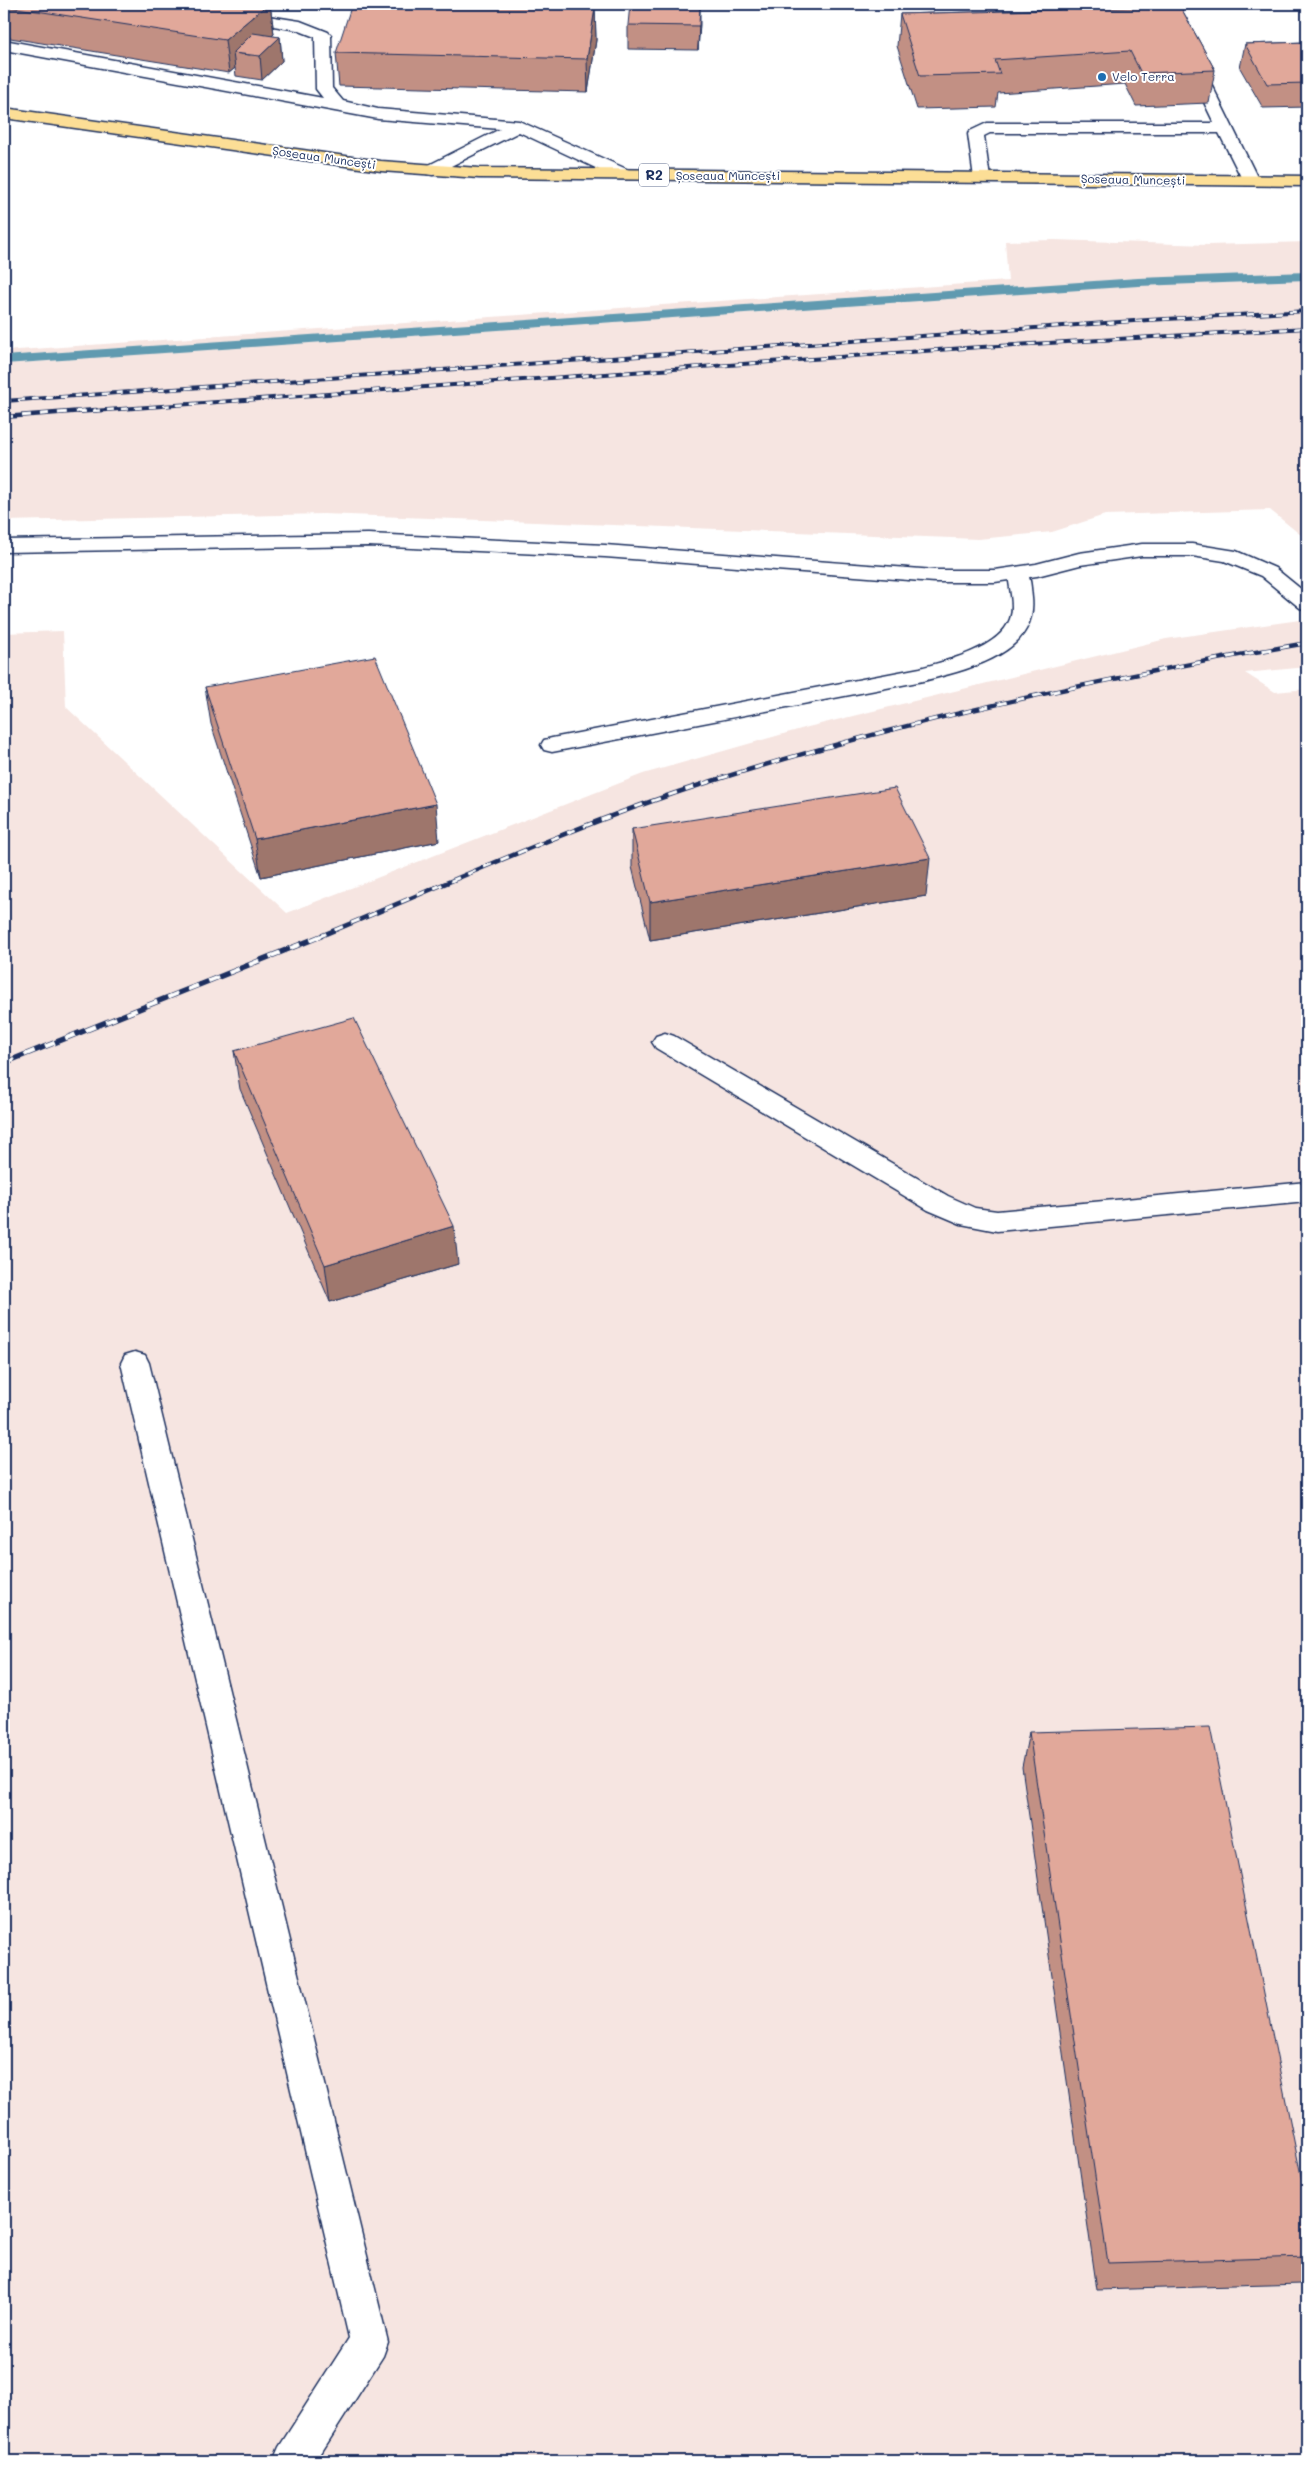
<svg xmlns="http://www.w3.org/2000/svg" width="1311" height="2465" viewBox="0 0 1311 2465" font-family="Mali,sans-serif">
  <rect width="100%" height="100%" fill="#fff"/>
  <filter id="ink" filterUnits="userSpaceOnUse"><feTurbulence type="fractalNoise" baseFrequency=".02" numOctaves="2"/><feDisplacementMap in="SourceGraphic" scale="10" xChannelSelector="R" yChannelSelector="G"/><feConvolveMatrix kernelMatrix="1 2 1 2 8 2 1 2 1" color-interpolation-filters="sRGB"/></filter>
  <g filter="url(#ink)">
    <path fill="#f6e5e1" d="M1054 240 1208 245 1307 242V540L1270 510 1105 515 1052 532 978 539 323 514 4 521V351L1008 281 1005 241Z
      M1307 619V667L1245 673 1275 692 1307 689V2461H4V633L63 631 66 707 287 913 643 774 808 727 1166 639Z"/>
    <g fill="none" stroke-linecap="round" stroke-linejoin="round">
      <path fill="#619ab0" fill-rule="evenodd" d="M1307 272V280L1138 286 4 364V356L1138 278Z"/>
      <defs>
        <path id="lane" d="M236 11 300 21 328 32 331 35 332 88 343 101 378 109 519 121 631 171 633 175 631 179H619L519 132 433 175 427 174 425 170 427 166 500 129 378 119 4 50V40L323 98 316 89 315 37 297 30 231 19 228 16Z
          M1193 58 1201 63 1259 181 1257 185H1245L1219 133H990L984 136 990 178 988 182H976L974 178 968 134 970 131 987 123H1214L1185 63Z
          M1018 567 1025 569C1031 576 1031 589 1032 598 1038 655 965 670 923 681L552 752 544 750 541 745 544 740 552 738 920 668C947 661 1000 648 1010 619 1015 606 1009 587 1008 573L1011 569Z
          M665 1033 674 1036 948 1196 975 1208 997 1211 1307 1182V1202L997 1231 961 1224 928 1210 656 1048 652 1042 656 1036Z
          M135 1352 145 1355 149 1363 388 2342 383 2356 316 2461H273L279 2447 349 2338 121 1363 125 1355Z"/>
        <path id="street" d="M368 534 605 545 935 570H995L1036 564 1079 553 1142 544H1192L1236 551 1275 568 1307 594V610L1300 608 1261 576 1224 561 1192 556H1142L1080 565 1037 576 995 582H935L605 557 368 546 4 552V540Z"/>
        <path id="primary" d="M4 108 381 161 479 168 1307 176V186L479 178 381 171 4 118Z"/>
      </defs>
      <use href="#lane" stroke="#1b2f5e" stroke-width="3"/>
      <use href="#street" stroke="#1b2f5e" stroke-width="3"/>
      <use href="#primary" stroke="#1b2f5e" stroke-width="3"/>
      <use href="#lane" fill="#fff" fill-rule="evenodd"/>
      <use href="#street" fill="#fff" fill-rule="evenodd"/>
      <use href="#primary" fill="#fcde96" fill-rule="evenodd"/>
      <defs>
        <path id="rail-far2" d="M4 401 1148 320 1307 311
          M79 412 965 348 1307 328"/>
        <path id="rail-far1" d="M4 417 96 410
          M318 937C447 884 576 824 709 782 905 720 1105 678 1307 643"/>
        <path id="rail" d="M4 1063 321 936"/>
      </defs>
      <use href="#rail-far2" stroke="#1b2f5e" stroke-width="4"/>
      <use href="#rail-far1" stroke="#1b2f5e" stroke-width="4.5"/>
      <use href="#rail" stroke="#1b2f5e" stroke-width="5.5"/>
      <use href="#rail-far2" stroke="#fff" stroke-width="2.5" stroke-dasharray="7" stroke-linecap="butt"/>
      <use href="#rail-far1" stroke="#fff" stroke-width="3" stroke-dasharray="9" stroke-linecap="butt"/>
      <use href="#rail" stroke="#fff" stroke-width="4" stroke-dasharray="11" stroke-linecap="butt"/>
    </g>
    <path fill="#c29084" stroke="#1b2f5e" d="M4 4H270L274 34 271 36 280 37 282 61 262 80 236 76 235 68 229 73 4 37Z
      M700 4 698 50 628 49V25Z
      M1180 6 1215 70 1209 103 1136 106 1125 84 998 93 996 107 917 109 897 46 900 14Z
      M595 8 596 40 588 92 339 86 336 53Z
      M1307 42V107L1263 108 1240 68 1245 44Z
      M205 687 439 841 261 877 211 724Z
      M632 829 926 896 650 940 632 867Z
      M234 1051 458 1264 330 1302 240 1089Z
      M1029 1732 1307 2205V2275L1302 2284 1097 2290 1022 1767Z"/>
    <path fill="#9e766c" stroke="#1b2f5e" d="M268 4H270L274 34 250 55 233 53 235 68 229 73 225 40Z
      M700 4V25L698 50 699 26Z
      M595 8 596 40 588 92 587 59Z
      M280 37 282 61 262 80 260 56Z
      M436 804 439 841 261 877 255 839Z
      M930 858 926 896 650 940V902Z
      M454 1226 458 1264 330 1302 325 1265Z"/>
    <path fill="#e1a89a" stroke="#1b2f5e" d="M4 4H268L225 40 4 6Z
      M352 4H408L595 8 587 59 336 53Z
      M630 4H700L699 26 628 25Z
      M1180 6 1215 70 1141 73 1130 51 995 60 1000 74 920 76 900 14Z
      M253 33 280 37 260 56 233 53Z
      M1307 42V83L1267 84 1245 44Z
      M375 656 436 804 255 839 205 687Z
      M895 788 930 858 650 902 632 829Z
      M354 1018 454 1226 325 1265 234 1051Z
      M1210 1727 1307 2205V2257L1108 2263 1029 1732Z"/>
  </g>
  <circle fill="#1f6fb2" stroke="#fff" stroke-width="2" cx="1102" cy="77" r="5"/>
  <g text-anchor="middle" stroke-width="4" stroke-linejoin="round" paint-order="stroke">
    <g font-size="12" fill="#1b2f5e" stroke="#fff" text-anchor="start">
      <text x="1112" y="81">Velo Terra</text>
    </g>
    <g font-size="12" fill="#1b2f5e" stroke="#fff">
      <text transform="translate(324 158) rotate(8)" y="4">Șoseaua Muncești</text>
      <text x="728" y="180">Șoseaua Muncești</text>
      <text transform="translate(1133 180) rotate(1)" y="4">Șoseaua Muncești</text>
    </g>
    <rect fill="#fff" stroke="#5f6d8e" stroke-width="1" x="639" y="163.5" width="30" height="23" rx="4"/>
    <g font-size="14" font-weight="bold" fill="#1b2f5e">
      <text x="654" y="180">R2</text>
    </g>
  </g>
  <rect width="1311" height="2465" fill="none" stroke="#fff" stroke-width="20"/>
  <rect x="10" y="10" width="1291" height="2445" fill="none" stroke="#1b2f5e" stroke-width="2" filter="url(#ink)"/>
</svg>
